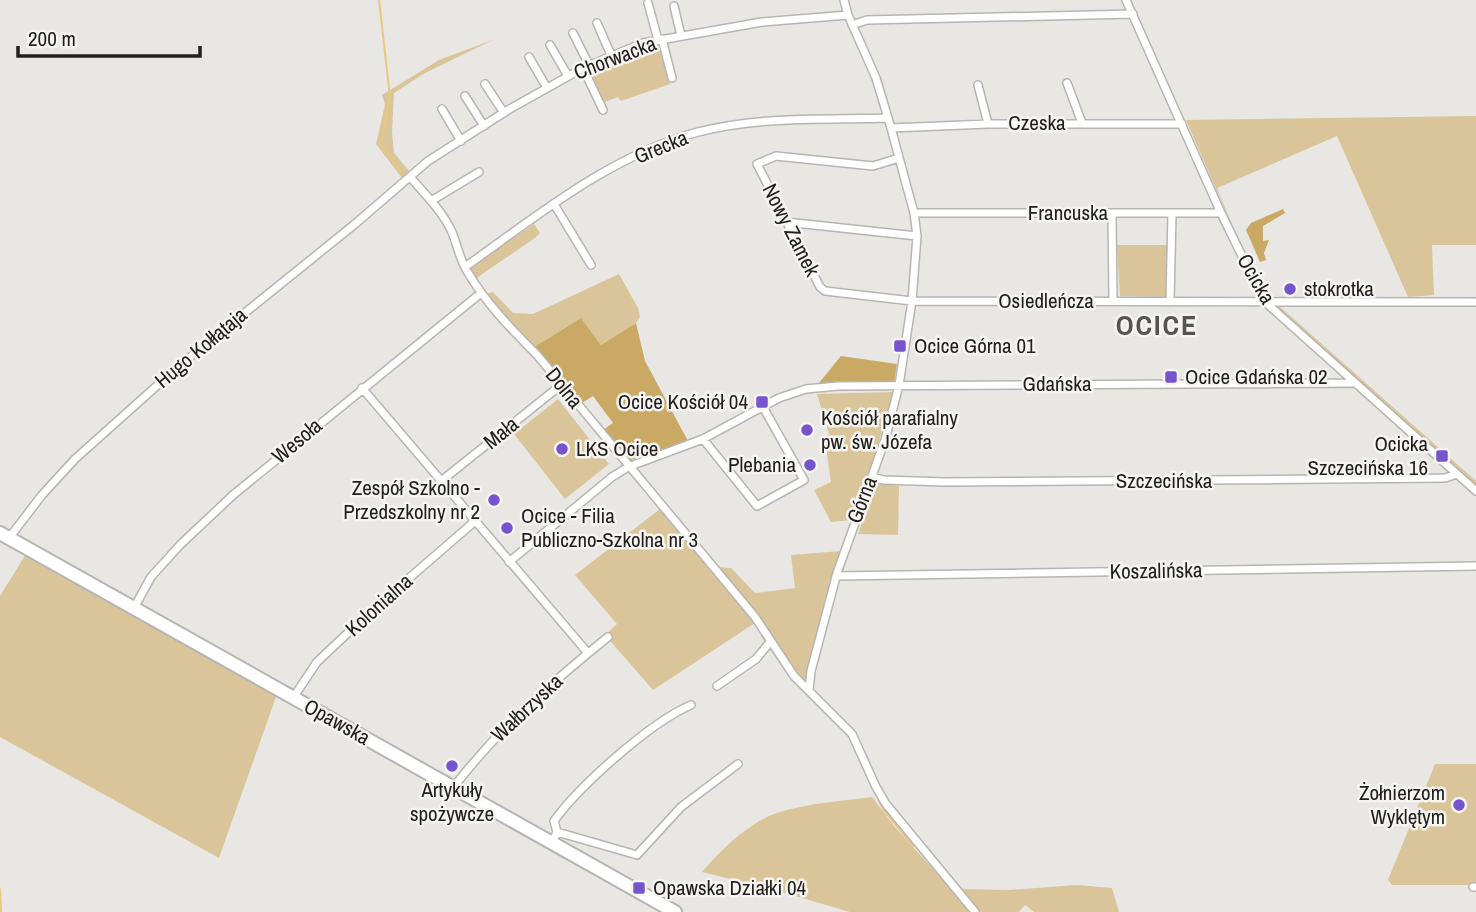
<svg xmlns="http://www.w3.org/2000/svg" width="1476" height="912" viewBox="0 0 1476 912" font-family="'Archivo Narrow',sans-serif">
  <rect width="100%" height="100%" fill="#e8e7e3"/>
  <path fill="#dac59a" d="M495 39 425 73 394 93 392 132 394 153 410 172 402 178 376 144 385 105 382 95 439 60Z
    M660 44 670 84 621 101 618 97 603 103 588 70 648 45Z
    M1476 116V245H1432L1434 295 1408 297 1337 136 1217 188 1237 237 1186 120Z
    M534 224 540 233 535 238 475 279 468 269Z
    M1117 245H1167L1168 297 1120 296Z
    M619 274 638 308 640 317 636 323 601 345 581 318 534 347 523 338 485 294 493 292 513 313 533 314Z
    M1278 305 1476 481V488L1276 309Z
    M893 392 877 448 852 520 831 522 814 490 831 482 825 440 829 434 817 394Z
    M558 399 609 464 565 499 514 434Z
    M876 482 899 486 898 535 858 534Z
    M660 509 755 623 653 690 605 635 617 624 575 575Z
    M841 551 812 657 808 687 796 675 714 567 731 568 755 593 795 588 791 555Z
    M26 554 277 694 219 858 0 737V596Z
    M1435 764H1476V885H1392L1388 880Z
    M872 797 895 827 972 912H850L775 890 702 872C722 849 750 821 780 812 809 803 842 801 872 797Z
    M1077 885 1112 888 1119 912H1034L1025 905 1019 912H981L960 889 1008 890Z"/>
  <path fill="#caa965" d="M1283 209 1285 213 1263 226V241L1269 240 1264 253 1266 260 1260 262 1246 230 1251 223Z
    M581 318 601 345 636 323 645 361 688 441 631 460 625 458 603 430 613 423 593 396 582 403 534 347Z
    M841 356 897 364 894 383H819Z"/>
  <g fill="none" stroke-linecap="round" stroke-linejoin="round">
    <path stroke="#e9c782" stroke-width="2" d="M379 0 390 97 381 145 401 172
      M892 426 900 397
      M762 636 767 643
      M770 648 789 675
      M792 679 806 693
      M859 759 883 809 913 846
      M0 889 1 912"/>
    <defs>
      <path id="street" d="M1126 0 1221 213 1264 301 1476 491
        M648 3 658 40
        M674 6 681 36
        M597 23 611 55
        M852 25 867 20 1133 14
        M573 33 589 65
        M662 39 672 78
        M550 45 568 76
        M529 57 547 88
        M583 68 603 110
        M1067 83 1082 123
        M485 84 504 113
        M978 85 988 124
        M465 96 484 126
        M442 109 461 141
        M891 128 988 124H1182
        M899 158 873 166 776 156 757 164 820 287 825 291 912 301 1476 302
        M411 178C425 194 441 210 451 230 457 243 459 258 467 271 485 302 511 329 537 355L755 617 794 676 852 734 876 787 886 804 975 912
        M431 201 479 172
        M554 204 591 265
        M914 213H1221
        M1112 213 1113 301
        M786 222 917 236
        M465 267C537 216 611 155 698 132 760 116 825 120 888 118
        M1170 302 1172 213
        M362 388 588 653
        M703 439 757 506 804 480 763 407
        M872 477 884 480 944 482 1445 478 1457 474
        M440 482 561 385
        M9 538 42 495 75 459 179 366 355 224 428 161 508 110 583 68 643 43 762 22 848 15
        M509 562 612 477 628 467 703 439 779 398 806 389 838 386 1354 383
        M836 576 1476 566
        M134 608 151 577 180 545 233 495 481 293
        M717 686 756 659 770 642
        M809 690 811 671 837 573 885 440 899 385 912 301 917 236 914 213 891 128 876 78 848 15 844 0
        M293 698 317 662 370 612 474 522
        M453 788C498 729 551 683 608 637
        M557 832 637 855 681 807 738 764
        M552 843 557 832 554 821C580 785 651 722 691 705
        M1473 887H1476"/>
      <path id="primary" d="M0 533 675 912"/>
    </defs>
    <use href="#street" stroke="#b7b5b2" stroke-width="10"/>
    <use href="#primary" stroke="#b7b5b2" stroke-width="16"/>
    <use href="#street" stroke="#fff" stroke-width="7"/>
    <use href="#primary" stroke="#fff" stroke-width="12"/>
  </g>
  <g fill="#7554ce" stroke="#f6f4f0" stroke-width="2.5">
    <circle cx="1290" cy="289" r="7"/>
    <rect x="893" y="339" width="14" height="14" rx="3.5"/>
    <rect x="1164" y="370" width="14" height="14" rx="3.5"/>
    <rect x="755" y="395" width="14" height="14" rx="3.5"/>
    <circle cx="807" cy="430" r="7"/>
    <circle cx="562" cy="449" r="7"/>
    <rect x="1435" y="449" width="14" height="14" rx="3.5"/>
    <circle cx="810" cy="465" r="7"/>
    <circle cx="494" cy="500" r="7"/>
    <circle cx="507" cy="528" r="7"/>
    <circle cx="452" cy="766" r="7"/>
    <circle cx="1459" cy="805" r="7"/>
    <rect x="632" y="881" width="14" height="14" rx="3.5"/>
  </g>
  <g text-anchor="middle" stroke-width="5" stroke-linejoin="round" paint-order="stroke">
    <g font-size="21" fill="#21201f" stroke="#f6f4f0">
      <text transform="translate(615 58) rotate(-21)" y="7">Chorwacka</text>
      <text x="1037" y="130">Czeska</text>
      <text transform="translate(661 147) rotate(-22)" y="7">Grecka</text>
      <text x="1068" y="220">Francuska</text>
      <text transform="translate(791 230) rotate(63)" y="7">Nowy Zamek</text>
      <text transform="translate(1256 279) rotate(60)" y="7">Ocicka</text>
      <text x="1046" y="308">Osiedleńcza</text>
      <text transform="translate(201 348) rotate(-40)" y="7">Hugo Kołłątaja</text>
      <text x="1057" y="391">Gdańska</text>
      <text transform="translate(564 388) rotate(51)" y="7">Dolna</text>
      <text transform="translate(501 433) rotate(-39)" y="7">Mała</text>
      <text transform="translate(297 441) rotate(-40)" y="7">Wesoła</text>
      <text x="1164" y="488">Szczecińska</text>
      <text transform="translate(862 500) rotate(-69)" y="7">Górna</text>
      <text transform="translate(1156 571) rotate(-1)" y="7">Koszalińska</text>
      <text transform="translate(379 605) rotate(-42)" y="7">Kolonialna</text>
      <text transform="translate(527 708) rotate(-43)" y="7">Wałbrzyska</text>
      <text transform="translate(337 722) rotate(29)" y="7">Opawska</text>
    </g>
    <g font-size="21" fill="#21201f" stroke="#f6f4f0" text-anchor="start">
      <text x="1304" y="296">stokrotka</text>
      <text x="914" y="353">Ocice Górna 01</text>
      <text x="1185" y="384">Ocice Gdańska 02</text>
      <text x="748" y="409" text-anchor="end">Ocice Kościół 04</text>
      <text x="821" y="425">Kościół parafialny<tspan x="821" dy="24">pw. św. Józefa</tspan></text>
      <text x="1428" y="451" text-anchor="end">Ocicka<tspan x="1428" dy="24">Szczecińska 16</tspan></text>
      <text x="576" y="456">LKS Ocice</text>
      <text x="796" y="472" text-anchor="end">Plebania</text>
      <text x="480" y="495" text-anchor="end">Zespół Szkolno -<tspan x="480" dy="24">Przedszkolny nr 2</tspan></text>
      <text x="521" y="523">Ocice - Filia<tspan x="521" dy="24">Publiczno-Szkolna nr 3</tspan></text>
      <text x="452" y="797" text-anchor="middle">Artykuły<tspan x="452" dy="24">spożywcze</tspan></text>
      <text x="1445" y="800" text-anchor="end">Żołnierzom<tspan x="1445" dy="24">Wyklętym</tspan></text>
      <text x="653" y="895">Opawska Działki 04</text>
    </g>
    <g font-size="28" font-weight="bold" letter-spacing="2" fill="#565451" stroke="#f6f4f0">
      <text x="1157" y="335">OCICE</text>
    </g>
  </g>
  <path d="M18 46v10h182v-10" fill="none" stroke="#21201f" stroke-width="3.5"/>
  <text x="28" y="46" font-size="21" fill="#21201f" stroke="#f6f4f0" stroke-width="5" paint-order="stroke">200 m</text>
</svg>
